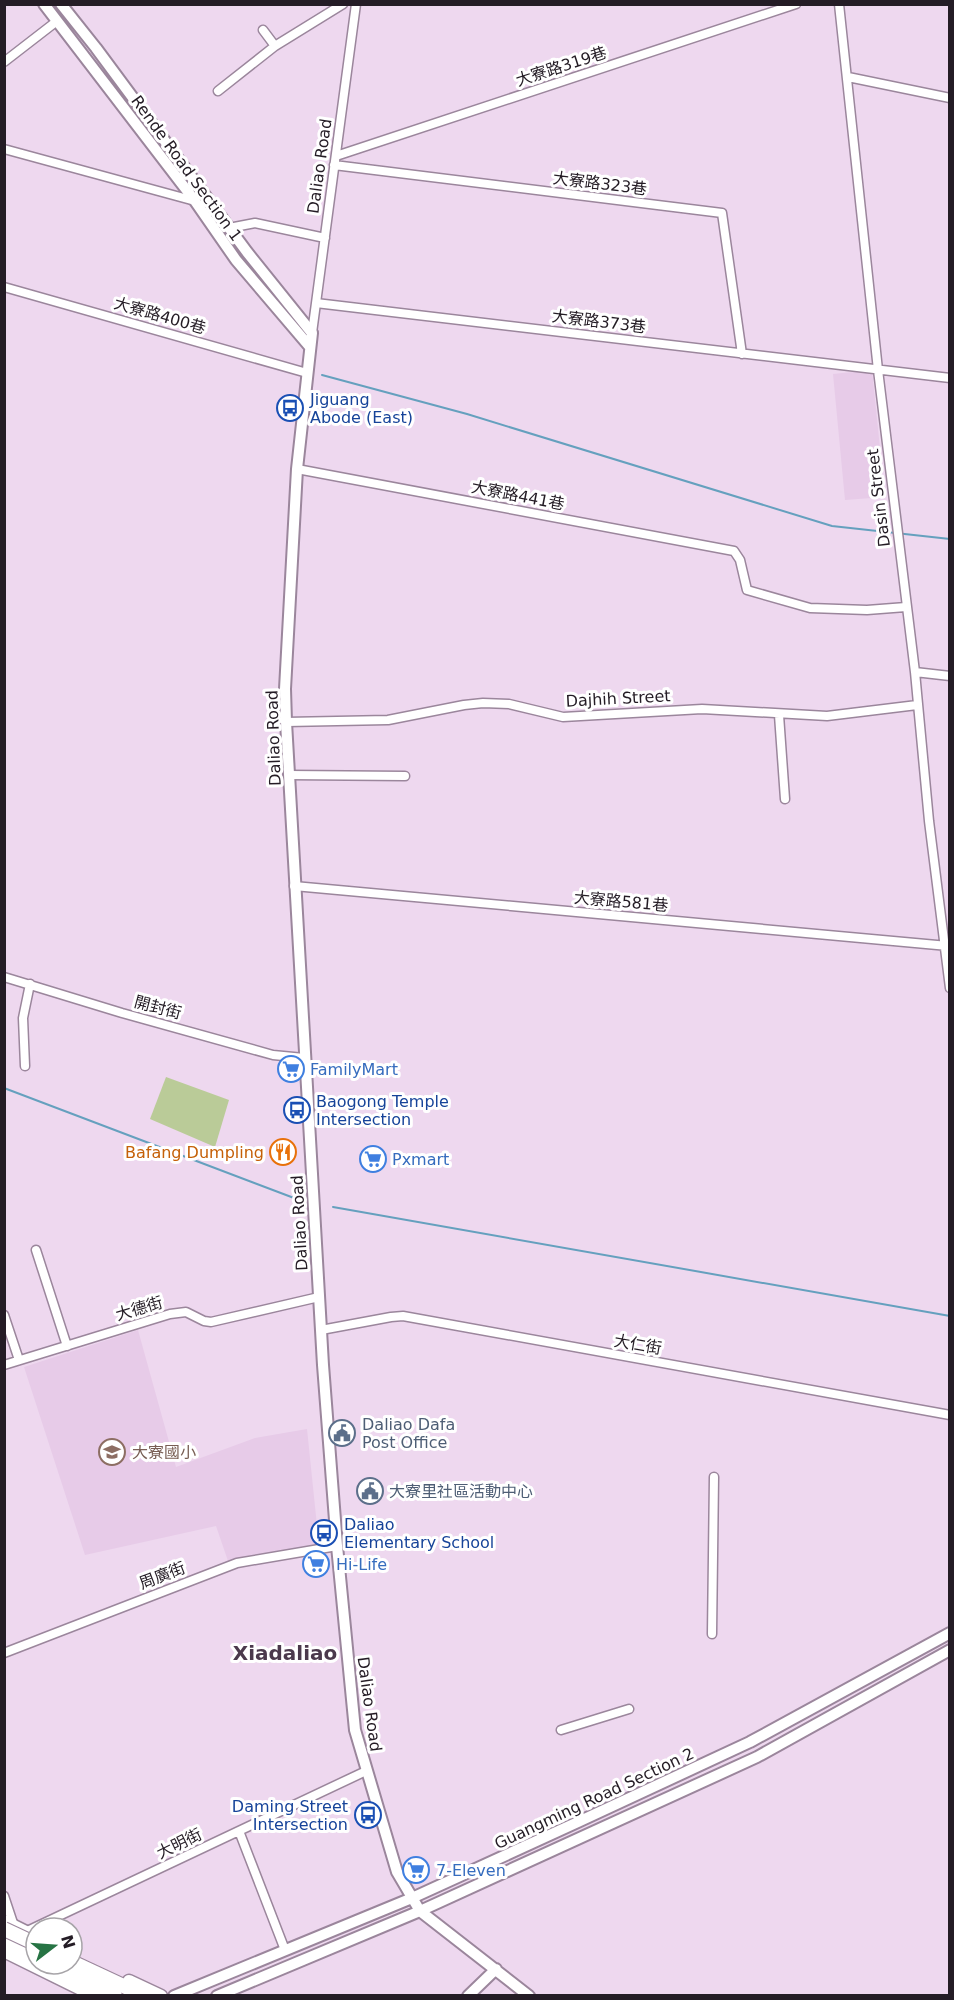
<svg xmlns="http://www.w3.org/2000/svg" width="954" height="2000" viewBox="0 0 954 2000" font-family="'DejaVu Sans','Noto Sans TC',sans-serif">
  <rect width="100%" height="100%" fill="#eed8ef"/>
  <path fill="#e7cbe8" d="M872 370 885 497 845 500 833 374Z
    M138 1330 176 1467 255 1438 307 1429 319 1545 228 1561 216 1526 85 1555 24 1367Z"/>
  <path fill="#bacb98" d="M166 1077 229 1100 215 1147 150 1119Z"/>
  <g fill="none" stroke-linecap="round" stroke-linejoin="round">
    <path stroke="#65a0be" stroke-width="2" d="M322 375 467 414 832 526 950 539
      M4 1088 294 1198
      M333 1207 950 1316"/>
    <defs>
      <path id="minor" d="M839 4 878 370 915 672 929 821 950 988
        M263 30 275 46 343 4
        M4 62 57 21
        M848 77 950 98
        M218 91 275 46
        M4 149 195 201
        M336 156 796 4
        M334 165 722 213 742 354
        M229 228 255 223 325 238
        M4 287 307 373
        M316 303 950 378
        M312 333 356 4
        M297 469 734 551 740 560 747 590 810 608 867 610 906 607
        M915 672 950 676
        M779 715 785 799
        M286 722 388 720 464 705 483 703 509 704 563 717 702 709 827 716 917 705
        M289 775 405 776
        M294 886 948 946
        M4 977 122 1013 273 1055 304 1058
        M25 1066 23 1018 30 984
        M36 1250 67 1346
        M4 1315 19 1360
        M321 1330 391 1317 403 1316 950 1415
        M4 1365 170 1314 186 1312 204 1321 211 1322 319 1297
        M712 1634 714 1477
        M4 1653 237 1563 337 1546
        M561 1730 629 1709
        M239 1831 285 1950
        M4 1896 14 1926
        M25 1932 366 1771"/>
      <path id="tertiary" d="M44 4 195 201 236 260 310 347
        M61 4 96 48 247 252 312 333 297 469 285 689 286 722 323 1365 337 1546 355 1730 397 1872 420 1911 529 1996
        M174 1996 412 1898 578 1822 750 1742 950 1633
        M217 1996 420 1911 757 1757 950 1650
        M468 1996 496 1969"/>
      <path id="secondary" d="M4 1921 32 1935
        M4 1951 95 1996
        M129 1981 161 1996"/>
      <path id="trunk" d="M4 1942 36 1958
        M72 1962 145 1996
        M48 1964 115 1996"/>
    </defs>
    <use href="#minor" stroke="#9b869c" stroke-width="11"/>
    <use href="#tertiary" stroke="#9b869c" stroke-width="14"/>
    <use href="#secondary" stroke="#9b869c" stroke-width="15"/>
    <use href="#trunk" stroke="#9b869c" stroke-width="16"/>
    <use href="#minor" stroke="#fff" stroke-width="8"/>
    <use href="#tertiary" stroke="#fff" stroke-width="10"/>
    <use href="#secondary" stroke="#fff" stroke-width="12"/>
    <use href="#trunk" stroke="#fff" stroke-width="14"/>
    <defs>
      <path id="trunk-bridge" d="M4 1929 36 1944"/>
    </defs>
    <use href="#trunk-bridge" stroke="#9b869c" stroke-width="16" stroke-linecap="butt"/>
    <use href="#trunk-bridge" stroke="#fff" stroke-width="14"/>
  </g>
  <defs>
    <symbol id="bus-ring" viewBox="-11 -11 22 22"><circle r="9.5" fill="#fff" stroke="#1a4fb4" stroke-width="1.5"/><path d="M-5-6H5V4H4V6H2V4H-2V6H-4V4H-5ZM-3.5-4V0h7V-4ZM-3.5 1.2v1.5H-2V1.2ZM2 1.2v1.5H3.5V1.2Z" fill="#1a4fb4"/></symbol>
    <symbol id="supermarket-ring" viewBox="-11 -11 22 22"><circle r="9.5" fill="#fff" stroke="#3f7fe0" stroke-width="1.5"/><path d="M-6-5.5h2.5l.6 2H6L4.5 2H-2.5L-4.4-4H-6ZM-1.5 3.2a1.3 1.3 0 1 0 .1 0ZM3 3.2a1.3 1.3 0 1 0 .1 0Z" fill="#3f7fe0"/></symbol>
    <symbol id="restaurant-ring" viewBox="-11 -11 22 22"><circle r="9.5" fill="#fff" stroke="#e8710a" stroke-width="1.5"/><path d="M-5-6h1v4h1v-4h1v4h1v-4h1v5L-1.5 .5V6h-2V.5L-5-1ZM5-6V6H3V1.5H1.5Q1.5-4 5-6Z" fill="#e8710a"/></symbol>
    <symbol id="civic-ring" viewBox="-11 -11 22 22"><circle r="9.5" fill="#fff" stroke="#5c6f8a" stroke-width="1.5"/><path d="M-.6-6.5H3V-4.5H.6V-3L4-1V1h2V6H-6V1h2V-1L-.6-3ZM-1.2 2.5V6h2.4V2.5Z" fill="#5c6f8a"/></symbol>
    <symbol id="school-ring" viewBox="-11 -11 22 22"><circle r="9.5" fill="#fff" stroke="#8d6e63" stroke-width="1.5"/><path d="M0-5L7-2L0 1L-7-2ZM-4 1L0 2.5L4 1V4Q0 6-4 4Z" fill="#8d6e63"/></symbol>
  </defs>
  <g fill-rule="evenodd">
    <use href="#bus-ring" x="275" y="393" width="30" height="30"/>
    <use href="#supermarket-ring" x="276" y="1054" width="30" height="30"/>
    <use href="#bus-ring" x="282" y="1095" width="30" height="30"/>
    <use href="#restaurant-ring" x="268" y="1137" width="30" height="30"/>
    <use href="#supermarket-ring" x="358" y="1144" width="30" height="30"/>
    <use href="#civic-ring" x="327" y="1418" width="30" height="30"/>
    <use href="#school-ring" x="97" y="1437" width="30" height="30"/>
    <use href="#civic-ring" x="355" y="1476" width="30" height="30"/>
    <use href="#bus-ring" x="309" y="1518" width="30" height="30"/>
    <use href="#supermarket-ring" x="301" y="1549" width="30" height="30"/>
    <use href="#bus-ring" x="353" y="1800" width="30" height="30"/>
    <use href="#supermarket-ring" x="401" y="1855" width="30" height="30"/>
  </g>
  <g text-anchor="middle" stroke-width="6" stroke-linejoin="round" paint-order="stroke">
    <g font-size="16" fill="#241c25" stroke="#fff">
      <text transform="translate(561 66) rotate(-18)" y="6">大寮路319巷</text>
      <text transform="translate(319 166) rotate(-82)" y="6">Daliao Road</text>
      <text transform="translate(187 168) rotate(54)" y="6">Rende Road Section 1</text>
      <text transform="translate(600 183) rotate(7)" y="6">大寮路323巷</text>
      <text transform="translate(160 315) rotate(16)" y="6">大寮路400巷</text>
      <text transform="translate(599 321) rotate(7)" y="6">大寮路373巷</text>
      <text transform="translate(518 495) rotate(11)" y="6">大寮路441巷</text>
      <text transform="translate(878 498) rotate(-97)" y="6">Dasin Street</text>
      <text transform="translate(618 698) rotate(-3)" y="6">Dajhih Street</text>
      <text transform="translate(273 738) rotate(-92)" y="6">Daliao Road</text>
      <text transform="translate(621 901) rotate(5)" y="6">大寮路581巷</text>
      <text transform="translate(158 1007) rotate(15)" y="6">開封街</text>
      <text transform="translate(299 1223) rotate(-93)" y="6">Daliao Road</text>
      <text transform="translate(139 1308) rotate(-16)" y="6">大德街</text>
      <text transform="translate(638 1344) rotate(10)" y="6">大仁街</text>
      <text transform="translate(162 1575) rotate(-21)" y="6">周廣街</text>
      <text transform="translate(370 1704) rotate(82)" y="6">Daliao Road</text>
      <text transform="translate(594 1798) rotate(-25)" y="6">Guangming Road Section 2</text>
      <text transform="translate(179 1843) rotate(-26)" y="6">大明街</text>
    </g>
    <g font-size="16" fill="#164399" stroke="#fff" text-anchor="start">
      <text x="310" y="405">Jiguang<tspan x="310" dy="18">Abode (East)</tspan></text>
      <text x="316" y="1107">Baogong Temple<tspan x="316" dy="18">Intersection</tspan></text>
      <text x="344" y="1530">Daliao<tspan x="344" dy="18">Elementary School</tspan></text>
      <text x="348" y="1812" text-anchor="end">Daming Street<tspan x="348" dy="18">Intersection</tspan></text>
    </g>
    <g font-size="16" fill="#366cbe" stroke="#fff" text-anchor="start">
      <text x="310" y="1075">FamilyMart</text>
      <text x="392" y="1165">Pxmart</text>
      <text x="336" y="1570">Hi-Life</text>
      <text x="436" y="1876">7-Eleven</text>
    </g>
    <g font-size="16" fill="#c56008" stroke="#fff" text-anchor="end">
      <text x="264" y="1158">Bafang Dumpling</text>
    </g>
    <g font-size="16" fill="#4e5e75" stroke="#fff" text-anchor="start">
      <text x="362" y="1430">Daliao Dafa<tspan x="362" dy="18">Post Office</tspan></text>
      <text x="389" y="1497">大寮里社區活動中心</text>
    </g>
    <g font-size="16" fill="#785e54" stroke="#fff" text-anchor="start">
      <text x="132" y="1458">大寮國小</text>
    </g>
    <g font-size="20" font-weight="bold" fill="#4b394c" stroke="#fff">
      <text x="285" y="1660">Xiadaliao</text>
    </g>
  </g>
  <rect width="954" height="2000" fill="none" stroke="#241c25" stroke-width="12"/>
  <g transform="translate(54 1946) rotate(73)"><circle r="28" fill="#ffffff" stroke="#a7a4a8" stroke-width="1.5"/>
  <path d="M0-4.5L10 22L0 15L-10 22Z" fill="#277444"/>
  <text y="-9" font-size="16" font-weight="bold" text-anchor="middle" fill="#241c25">N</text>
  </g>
</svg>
